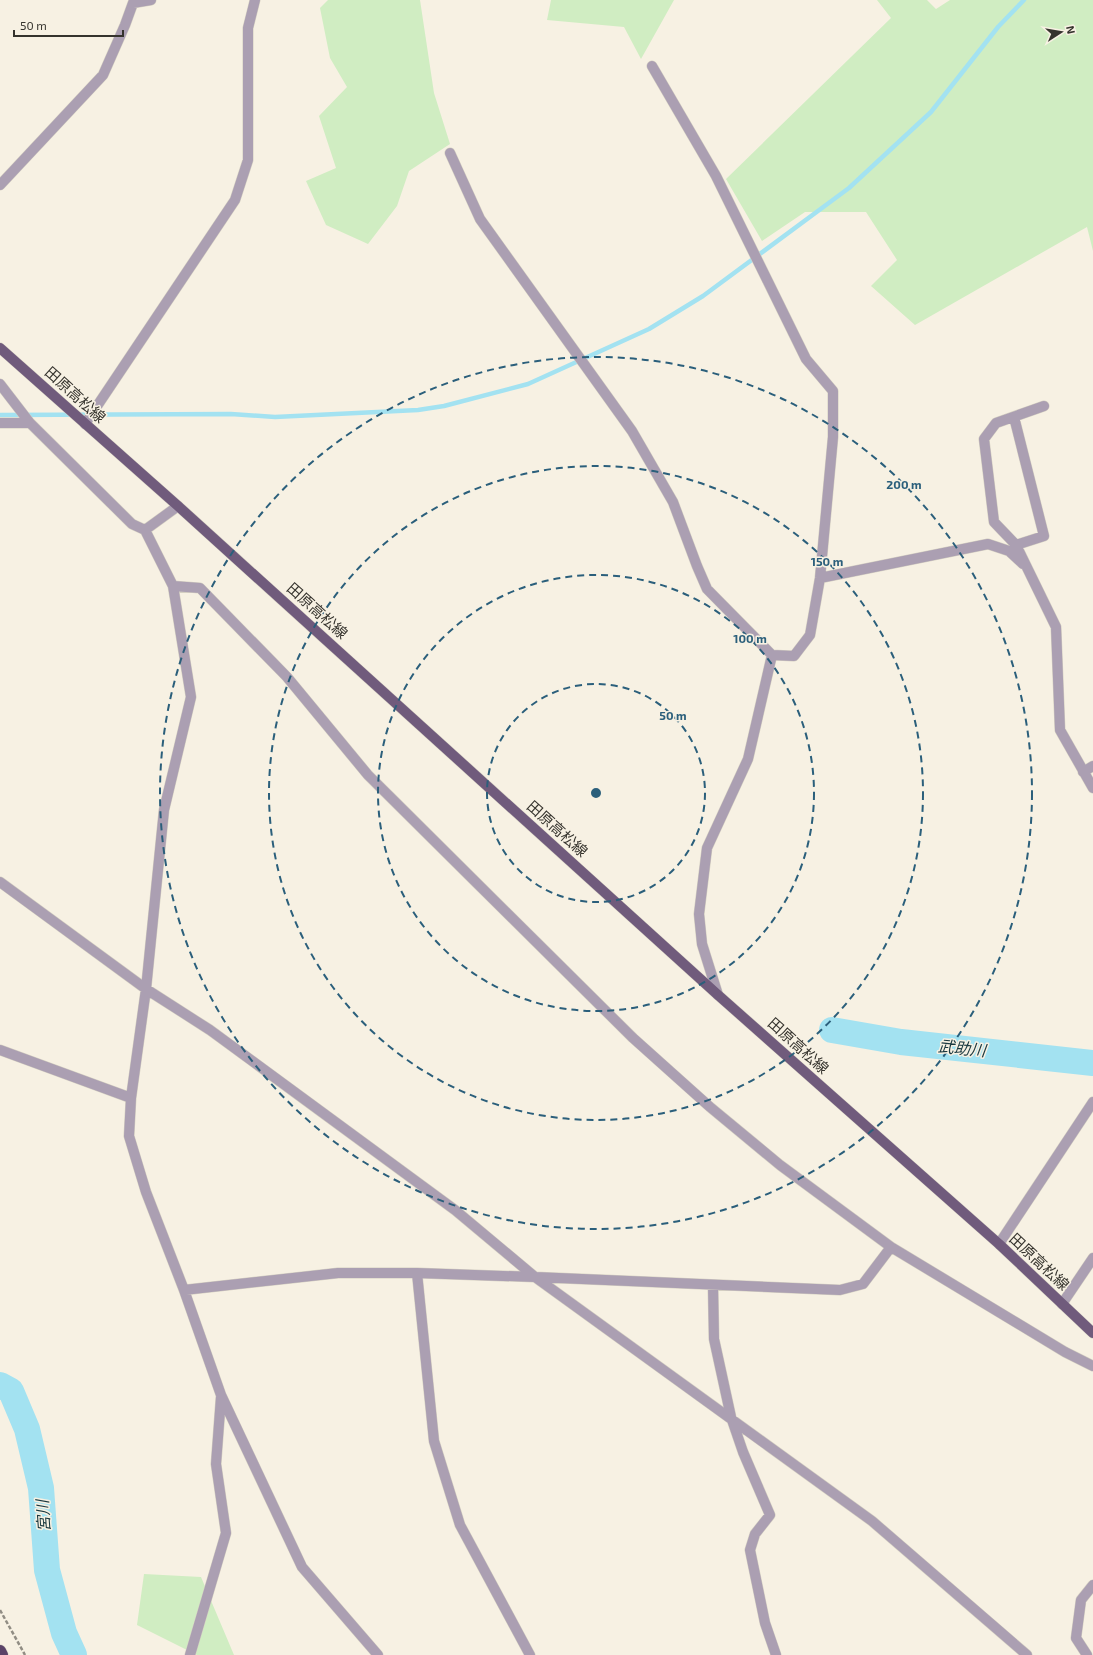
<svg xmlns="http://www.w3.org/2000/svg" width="1093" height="1655" viewBox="0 0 1093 1655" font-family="'Exo 2','Noto Sans JP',sans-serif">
  <rect width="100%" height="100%" fill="#f7f1e3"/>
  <path fill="#d0edc2" d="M328 0H420L434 93 450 144 409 171 397 206 368 244 326 225 306 181 336 168 319 116 347 87 330 58 320 8Z
    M551 0H674L641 59 624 27 547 20Z
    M877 0H927L936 9 950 0H1093V251L1087 227 915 325 871 286 897 260 866 212H805L762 241 726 179 891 18Z
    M144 1574 201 1577 234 1655H197L137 1625Z"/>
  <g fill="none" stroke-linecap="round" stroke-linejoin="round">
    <path stroke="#a3e2f1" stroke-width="4.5" d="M0 415 231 414 275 417 418 410 444 406 528 384 649 329 703 296 849 188 931 112 998 27 1024 0"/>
    <path stroke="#a3e2f1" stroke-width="26" d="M832 1030 901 1042 1093 1063
      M0 1385 11 1391 27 1429 41 1488 47 1570 64 1633 74 1655"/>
    <defs>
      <path id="minor" d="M450 153 480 219 632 431 673 502 697 566 707 589 772 655 794 656 810 635 820 578 833 437V391L806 359 716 176 652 66
        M0 185 103 75 125 25 133 3 151 0
        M0 384 30 423 132 524 145 530
        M1044 406 996 423 984 439 994 522 1016 545 1056 627 1060 730 1093 788
        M1014 417 1044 536 1016 545
        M0 423H30
        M85 424 235 200 248 160V28L255 0
        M178 506 145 530 173 586 191 697 164 810 146 989 131 1098 129 1136 146 1192 184 1290 221 1395 302 1567 378 1655
        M820 578 988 544 1009 551 1023 564
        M173 586 200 588 287 677 368 775 633 1038 710 1107 780 1165 891 1247 1065 1352 1093 1366
        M1083 772 1093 766
        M0 882 146 989 210 1030 455 1210 535 1277 872 1521 1027 1655
        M718 995 702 944 699 914 707 848 748 759 772 655
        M0 1050 131 1098
        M999 1244 1093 1102
        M417 1273 434 1441 460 1525 530 1655
        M713 1286 714 1339 731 1417 743 1452 770 1515 755 1534 750 1550 765 1623 776 1655
        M184 1290 338 1273H417L535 1277 840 1290 863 1284 891 1247
        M1062 1304 1093 1258
        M190 1655 226 1533 216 1464 221 1397
        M1087 1655 1076 1638 1081 1600 1093 1585"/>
      <path id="major" d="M0 348 178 506 718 995 999 1244 1093 1333"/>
      <path id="highway" d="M0 1651 2 1655"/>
    </defs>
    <use href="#minor" stroke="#d4cfc2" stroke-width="11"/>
    <use href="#major" stroke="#d4cfc2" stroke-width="11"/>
    <use href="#highway" stroke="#d4cfc2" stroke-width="13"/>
    <path stroke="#918d84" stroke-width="2.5" stroke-dasharray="4 2" stroke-linecap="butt" d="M0 1610 25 1655"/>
    <use href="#minor" stroke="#ab9fb2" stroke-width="10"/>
    <use href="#major" stroke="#705b7c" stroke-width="10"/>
    <use href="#highway" stroke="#5b4368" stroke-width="12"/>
  </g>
  <g fill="none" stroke="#2b5f7b" stroke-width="2" stroke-dasharray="7 5">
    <circle cx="596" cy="793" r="109"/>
    <circle cx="596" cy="793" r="218"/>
    <circle cx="596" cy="793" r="327"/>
    <circle cx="596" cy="793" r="436"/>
  </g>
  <g text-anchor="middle" stroke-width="3" stroke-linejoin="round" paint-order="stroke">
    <g font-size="15" fill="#35332d" stroke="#f7f1e3">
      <text transform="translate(75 395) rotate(42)" y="5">田原高松線</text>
      <text transform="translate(317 611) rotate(42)" y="5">田原高松線</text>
      <text transform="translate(557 829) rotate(42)" y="5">田原高松線</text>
      <text transform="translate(798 1046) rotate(42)" y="5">田原高松線</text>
      <text transform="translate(1039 1262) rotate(43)" y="5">田原高松線</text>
    </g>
    <g font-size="16" font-style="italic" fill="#19383f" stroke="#f7f1e3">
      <text transform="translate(962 1048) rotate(6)" y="6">武助川</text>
      <text transform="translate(43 1516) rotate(-94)" y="6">宮川</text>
    </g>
  </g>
  <circle cx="596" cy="793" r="6" fill="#2b5f7b" stroke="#f7f1e3" stroke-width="2"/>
  <g font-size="12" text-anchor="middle" font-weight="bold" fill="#2b5f7b" stroke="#f7f1e3" stroke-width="3" stroke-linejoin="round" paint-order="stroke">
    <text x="904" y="489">200 m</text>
    <text x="827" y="566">150 m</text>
    <text x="750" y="643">100 m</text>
    <text x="673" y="720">50 m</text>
  </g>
  <g transform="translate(1061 32) rotate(78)" stroke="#f7f1e3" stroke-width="3" paint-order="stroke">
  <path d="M0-3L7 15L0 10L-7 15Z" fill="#35332d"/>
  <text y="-6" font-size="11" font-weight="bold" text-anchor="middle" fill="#35332d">N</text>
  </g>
  <path d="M14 30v6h109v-6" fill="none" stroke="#35332d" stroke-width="2"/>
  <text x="20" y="30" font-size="12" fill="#35332d" stroke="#f7f1e3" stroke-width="3" paint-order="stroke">50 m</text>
</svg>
